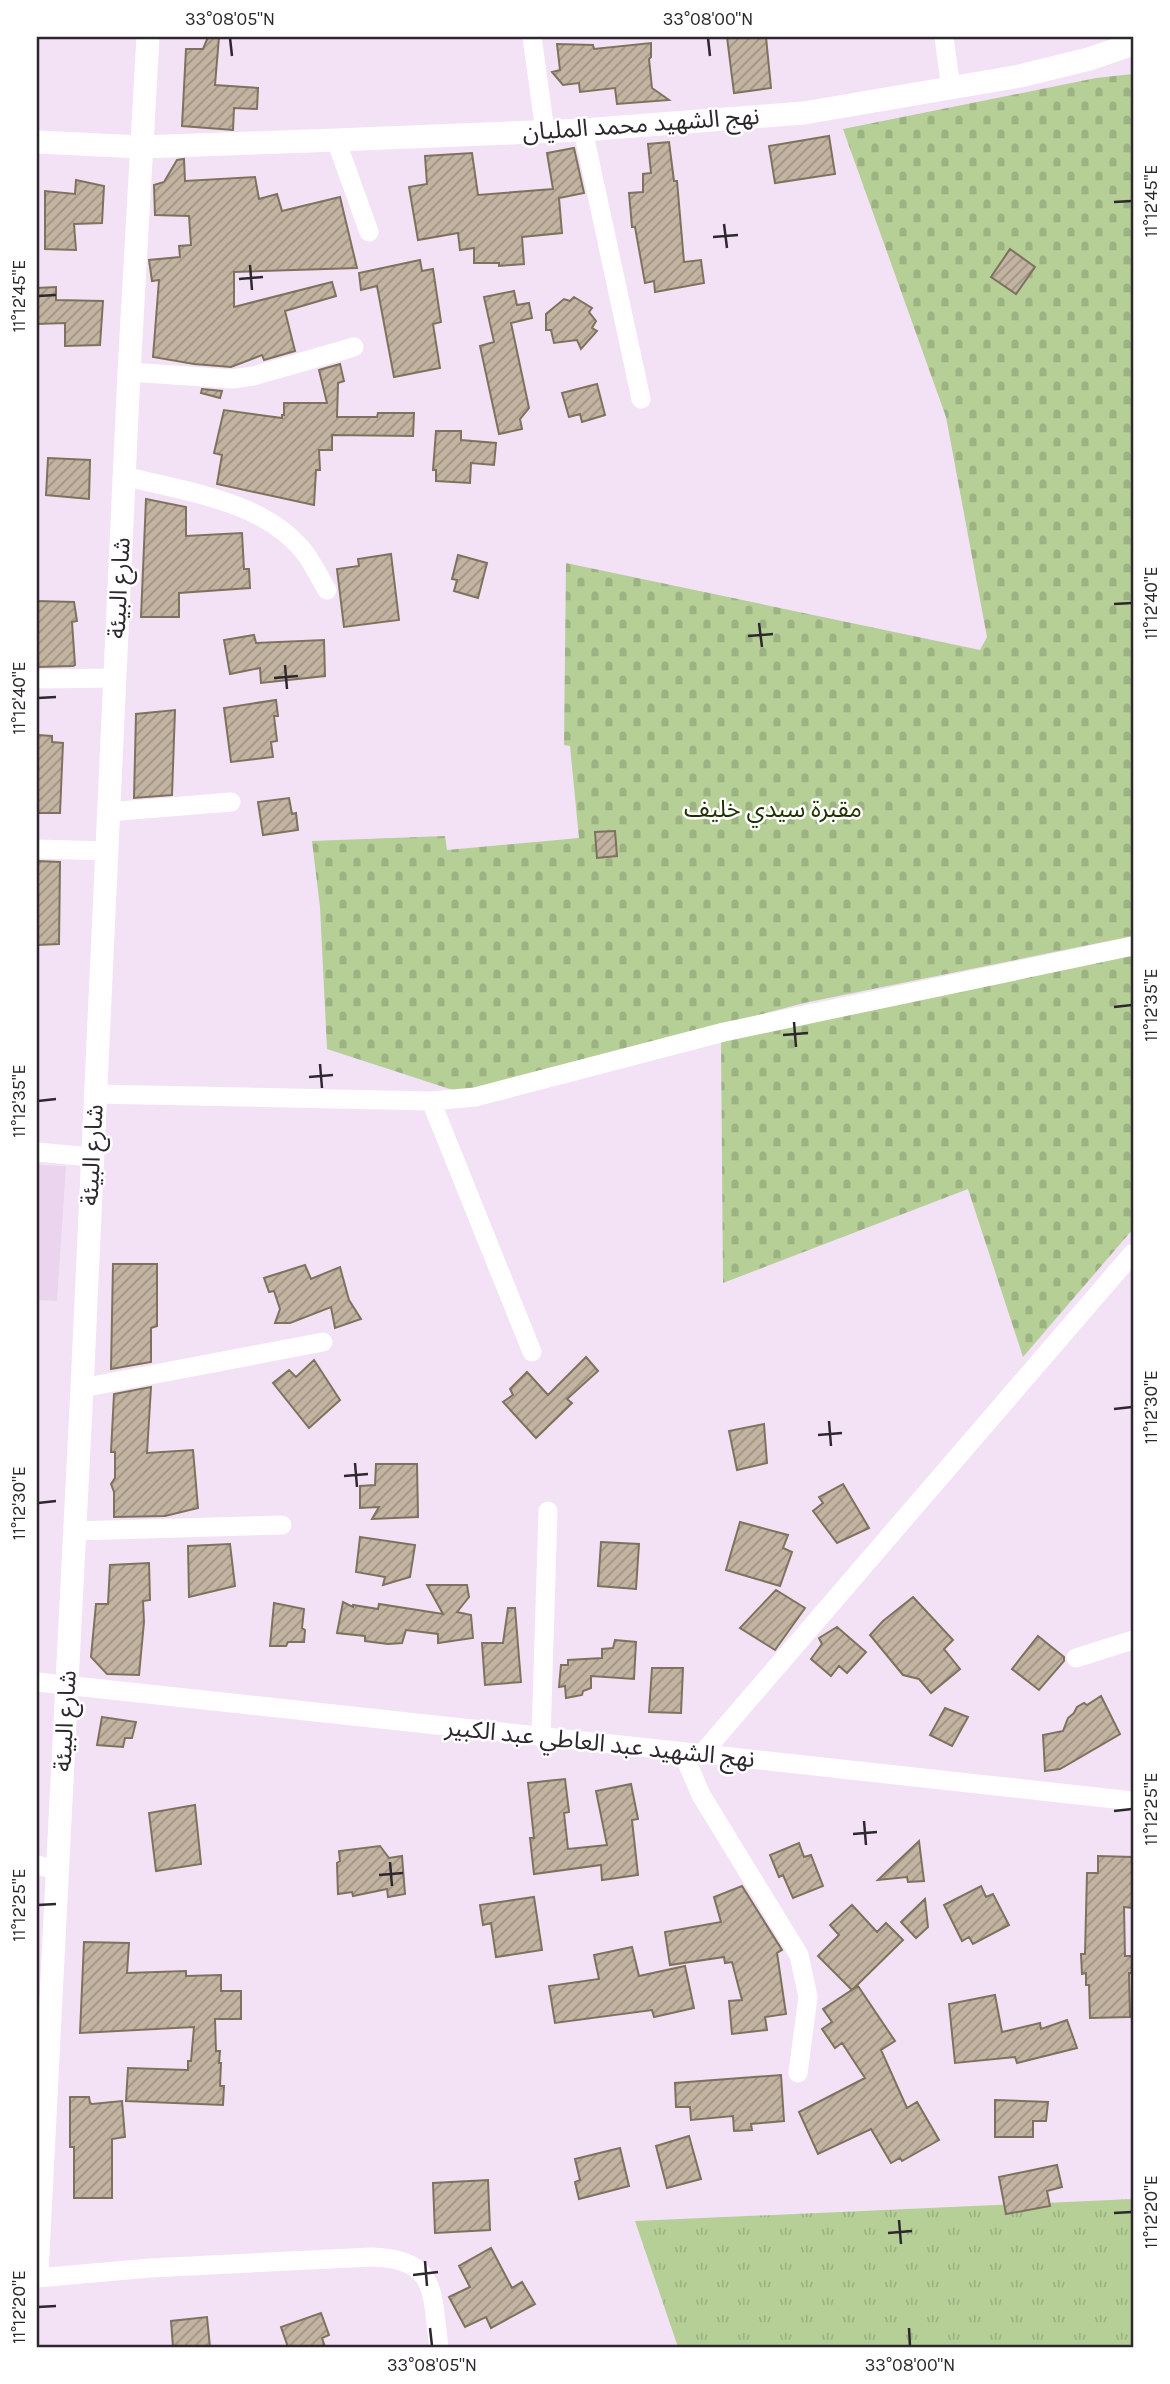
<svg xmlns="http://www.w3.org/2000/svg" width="1170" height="2384" viewBox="0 0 1170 2384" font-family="Karla,'Noto Sans Arabic',sans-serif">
  <defs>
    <pattern id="grass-tufts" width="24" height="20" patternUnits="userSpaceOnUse" patternTransform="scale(1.75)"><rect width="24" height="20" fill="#b5cf96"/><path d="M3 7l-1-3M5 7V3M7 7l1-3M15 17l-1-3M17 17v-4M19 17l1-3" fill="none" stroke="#9cb282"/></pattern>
    <pattern id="cemetery-stones" width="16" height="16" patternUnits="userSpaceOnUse" patternTransform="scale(1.75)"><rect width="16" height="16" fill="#b5cf96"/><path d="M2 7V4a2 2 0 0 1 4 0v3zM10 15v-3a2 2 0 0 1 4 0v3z" fill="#9cb282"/></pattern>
    <pattern id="building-hatch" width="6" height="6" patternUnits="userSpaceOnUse" patternTransform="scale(1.75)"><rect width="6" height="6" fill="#c2b4a0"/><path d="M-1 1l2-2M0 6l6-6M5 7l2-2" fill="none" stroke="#9e9283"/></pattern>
  </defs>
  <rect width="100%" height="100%" fill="#f3e2f6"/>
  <path fill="#ebd4ed" d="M37 1165 66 1166 57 1301 37 1300Z"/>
  <path fill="url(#grass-tufts)" d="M1133 2199V2347H678L635 2221Z"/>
  <path fill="url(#cemetery-stones)" d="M1133 74V936L804 1003 462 1093 327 1049 320 907 312 841 445 836 447 850 579 838 570 746 564 745 566 563 980 650 987 637 946 417 843 129 1096 78Z
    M1133 955V1229L1023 1357 968 1189 723 1283 721 1041Z"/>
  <path fill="url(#building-hatch)" stroke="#7e725f" stroke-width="2" d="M208 37H219L215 85 258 88 257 109 234 108 233 130 182 126 186 49H203Z
    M727 37H766L771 88 734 93Z
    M651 43V57L649 59 652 88 669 100 617 104 615 88 580 92 579 83 563 85 552 72 560 70 557 44 593 45 594 49Z
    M829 136 835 174 775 183 769 146Z
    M669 142 674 181H677L684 262 701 260 704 283 655 292 654 281 645 283 635 227H632L629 193 643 192V174L651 173 648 144Z
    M574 148 584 193 559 198 562 233 522 237 524 264 499 266V263H474V248L460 250 458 233 418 240 409 187 427 184 425 156 472 153 478 195 553 189 547 153Z
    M184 159 185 181 255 177 259 199 277 194 282 211 340 197 357 268 234 272V307L332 282 336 296 285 311 295 351 264 360 262 355 231 367 194 364 153 357 159 280 152 281 149 260 180 257 179 246 191 245 189 216 155 215 154 185 164 182 177 160Z
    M76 180 104 186 102 223 74 224 76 250 45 249V191L75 194Z
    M1010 249 1035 267 1016 294 991 277Z
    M420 260 422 271 433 269 441 322 433 324 440 368 394 377 377 286 361 290 359 273Z
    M56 287V300L103 301 100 345 65 346V323L37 324V288Z
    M514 291 517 305 529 303 532 318 511 323 529 408 520 419 522 429 499 434 480 346 494 342 484 297Z
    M574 297 592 308 589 312 596 321 592 328 597 331 581 349 577 340 554 343 551 330H546V314L564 299 570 301Z
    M340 364 344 381 338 383 337 417H377L378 413H414L413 436 332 435V450H319L320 470H316L314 505 217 484 222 455 214 453 224 410 282 418V415H284V403H327L319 370Z
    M597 384 605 415 582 422 580 414 569 417 562 393Z
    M202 389 222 391 220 398 201 393Z
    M436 431H461V440L496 443 494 465 471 463 470 483 436 481V470H433Z
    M48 458 90 460 89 499 46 495Z
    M146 499 186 507V536L242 533 244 569H249L250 588 179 593V617H141Z
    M391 554 399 620 344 627 337 569 359 566 358 559Z
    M458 555 487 563 478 598 454 591 457 580 452 579Z
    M37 601 74 602 77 621 72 622 75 665 73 666 37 667Z
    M254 635 256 643 324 640 325 676 261 683 260 668 230 674 224 640Z
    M276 700 278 716H274L277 741 271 742 273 757 231 762 224 708Z
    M175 710 172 795 134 798 136 714Z
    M37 735 52 736V742L63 743 60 813H37Z
    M289 798 292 814 296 813 298 830 263 835 258 802Z
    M615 831 617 856 597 858 595 832Z
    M37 861 60 862 59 944 37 945Z
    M113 1264H157V1326L151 1328V1362L111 1369Z
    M305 1265 311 1279 340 1267 349 1300 361 1319 335 1328 331 1307 290 1323H275L280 1309 274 1291 269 1292 264 1278Z
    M586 1357 598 1371 567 1399 572 1403 536 1438 503 1402 513 1395 510 1389 527 1372 548 1395Z
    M314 1360 340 1400 309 1428 273 1383 289 1370 296 1377Z
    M151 1387 147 1453 193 1450 198 1508 165 1516 114 1517V1492L111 1484 115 1478V1452H111L114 1394Z
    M764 1424 767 1463 737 1470 729 1431Z
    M376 1464H417L418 1517 372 1519 379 1507 360 1508V1486L375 1485Z
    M843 1484 869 1528 837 1543 813 1511 823 1503 819 1497Z
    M740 1522 788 1535 783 1548 792 1552 780 1586 726 1570Z
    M360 1537 415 1545 410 1577 383 1585 385 1577 356 1572Z
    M601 1542 639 1544 636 1589 598 1586Z
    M230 1544 235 1586 189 1597 188 1546Z
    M149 1563 150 1600 143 1601 144 1622 139 1675 107 1674 91 1657 96 1604H108L110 1565Z
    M427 1585H467L469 1597 457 1612 471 1615 473 1638 438 1643V1634L406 1630 402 1643 388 1644 365 1641V1636L337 1633 343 1602 353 1607V1605L378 1609 379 1604 443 1614Z
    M776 1590 805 1608 775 1650 740 1628Z
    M913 1597 953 1640 944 1649 960 1669 931 1693 919 1679 903 1675 870 1635 883 1621Z
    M274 1603 304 1609 302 1628 305 1630 304 1642H288L286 1646H270Z
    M508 1608H515L521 1682 485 1685 482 1643H503Z
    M837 1627 866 1652 847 1673 839 1666 831 1676 811 1659 822 1644 819 1638Z
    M1038 1636 1064 1657V1661L1039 1690 1012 1669Z
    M615 1640 636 1642 634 1679 591 1676V1688L583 1691 582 1695 566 1698 565 1686 559 1687 561 1665H568V1660L602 1658V1649L613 1648Z
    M652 1668H683L681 1713 649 1712Z
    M1101 1696 1120 1734 1060 1769 1045 1771 1043 1735 1063 1731 1068 1718 1074 1713 1077 1707 1084 1703 1087 1705Z
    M945 1708 968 1717 952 1746 930 1735Z
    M102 1717 136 1722 132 1738H125L123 1747 97 1745Z
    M565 1779 569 1812 564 1813 568 1849 607 1845 596 1791 631 1784 638 1819 632 1820 638 1875 602 1880 601 1865 534 1874 530 1838H534L528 1783Z
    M195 1805 201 1864 156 1871 149 1813Z
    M919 1841 924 1881 908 1882 907 1877 878 1880Z
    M799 1843 804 1857 811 1855 823 1886 793 1898 783 1875 779 1877 770 1855Z
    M380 1846 389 1858 402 1856 405 1894 388 1897 387 1889 353 1896 352 1892 338 1894 337 1863 340 1861 339 1851Z
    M1098 1856 1133 1857V1908L1124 1907 1125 1956H1133V1973H1129L1130 2017 1090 2018 1089 1985H1086V1973L1082 1974 1081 1954H1085L1087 1873H1098Z
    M742 1886 782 1950 777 1953 786 2014 765 2017 767 2030 732 2034 729 2001 742 2000 732 1962 725 1963 724 1957 670 1965 665 1932 721 1922 714 1897Z
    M981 1886 986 1897 993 1894 1009 1925 973 1944 969 1937 962 1941 944 1905Z
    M534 1897 542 1950 496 1957 491 1923 483 1925 480 1905Z
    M925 1899 928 1927 916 1938 901 1922Z
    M852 1905 877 1932 886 1923 903 1940 852 1990 818 1956 839 1935 830 1925Z
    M84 1942 129 1943 127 1973 186 1971V1976L221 1975V1991H241V2019H215L216 2051H220L219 2063H221L220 2086H224L223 2105 126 2101 128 2068 188 2070V2061H191L194 2027 80 2033Z
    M632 1947 639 1976 685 1966 694 2008 654 2017 652 2010 555 2023 549 1986 599 1979 594 1955Z
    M858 1986 895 2041 881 2050 907 2108 917 2102 939 2140 902 2161 900 2158 891 2163 871 2129 818 2154 799 2112 865 2078 842 2043 835 2048 822 2029 832 2022 823 2009Z
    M995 1995 1002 2032 1040 2023 1041 2029 1067 2020 1077 2048 1017 2063 1015 2057 955 2063 949 2004Z
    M781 2075 784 2121 751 2124 752 2130 734 2131 733 2116 691 2120 690 2107H676L675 2083Z
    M70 2097H89L90 2103 92 2104 122 2101 125 2137 112 2139V2198H74V2147H70Z
    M995 2100 1048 2102 1046 2121H1033V2137H995Z
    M689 2136 701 2179 667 2188 656 2146Z
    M620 2148 629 2186 579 2199 575 2182 580 2180 575 2159Z
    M1057 2165 1062 2187 1047 2191 1050 2206 1006 2214 999 2177Z
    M488 2180 490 2230 435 2233 433 2183Z
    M491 2248 512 2288 522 2282 535 2304 491 2328 486 2317 465 2327 449 2297 470 2287 459 2266Z
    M321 2313 329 2335 322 2338 325 2347H288L281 2327Z
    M207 2317 210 2347H173L171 2321Z"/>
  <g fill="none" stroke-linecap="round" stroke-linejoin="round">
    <path stroke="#fff" stroke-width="19" d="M532 37 545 131
      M944 37 951 89
      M583 130 641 399
      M336 140 369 232
      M129 372 232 379 253 376 354 347
      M124 476C185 492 264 500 305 553 313 564 320 578 327 590
      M37 679 114 678
      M108 812 231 802
      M37 849 106 851
      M94 1094 431 1101 475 1097 724 1032 1133 946
      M431 1101 532 1352
      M37 1152 91 1157
      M82 1388 323 1342
      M75 1531 282 1525
      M1076 1658 1133 1640
      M37 1682C402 1723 768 1759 1133 1801
      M541 1738 548 1511
      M683 1753 701 1795 799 1955 808 1997 798 2073
      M701 1755 1133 1253
      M37 1865 57 1870
      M37 2278 150 2268 372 2257C439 2259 431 2293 439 2347"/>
    <path stroke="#fff" stroke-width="23" d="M37 142 141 147 336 140 583 130 804 113 1020 76 1089 59 1133 44
      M37 2273 82 1388 129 372 148 37"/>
  </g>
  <path fill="none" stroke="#2d272e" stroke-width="2.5" d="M230 38 232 56M708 38 710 56M1114 202 1132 201M724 224 727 248M713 237 738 235M250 265 252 290M239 279 263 277M38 296 56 295M1114 604 1132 603M759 623 762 647M748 636 773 634M285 665 287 689M274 678 298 676M38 698 56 697M1114 1007 1132 1005M794 1022 796 1047M783 1035 808 1033M320 1064 322 1088M309 1077 333 1075M38 1101 56 1099M1114 1409 1132 1407M829 1421 831 1446M818 1435 842 1433M355 1463 357 1487M344 1476 368 1474M38 1503 56 1501M1114 1811 1132 1809M864 1821 866 1845M853 1834 877 1832M390 1862 392 1886M379 1875 403 1873M38 1905 56 1904M1114 2213 1132 2212M899 2220 901 2244M888 2233 912 2231M425 2261 427 2286M413 2275 438 2272M38 2307 56 2306M430 2328 432 2346M909 2328 910 2346"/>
  <g text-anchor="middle" stroke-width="5" stroke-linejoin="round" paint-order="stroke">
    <g font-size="24" fill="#2d272e" stroke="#fff">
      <text transform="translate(641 124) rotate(-4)" y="8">نهج الشهيد محمد المليان</text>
      <text transform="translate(119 588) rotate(-87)" y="8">شارع البيئة</text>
      <text transform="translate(92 1155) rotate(-87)" y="8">شارع البيئة</text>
      <text transform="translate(65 1721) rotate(-87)" y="8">شارع البيئة</text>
      <text transform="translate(600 1743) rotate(6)" y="8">نهج الشهيد عبد العاطي عبد الكبير</text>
    </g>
    <g font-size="24" fill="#1f3100" stroke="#fff">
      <text x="773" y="817">مقبرة سيدي خليف</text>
    </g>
  </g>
  <rect width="1170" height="2384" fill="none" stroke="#ffffff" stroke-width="77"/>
  <rect x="38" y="38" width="1094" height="2308" fill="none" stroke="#2d272e" stroke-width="2.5"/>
  <g font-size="18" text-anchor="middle" fill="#2d272e">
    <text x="230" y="25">33°08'05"N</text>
    <text x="708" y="25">33°08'00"N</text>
    <text transform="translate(1151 201) rotate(-90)" y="6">11°12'45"E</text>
    <text transform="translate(19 296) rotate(-90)" y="6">11°12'45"E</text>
    <text transform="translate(1151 603) rotate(-90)" y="6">11°12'40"E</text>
    <text transform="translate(19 698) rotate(-90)" y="6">11°12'40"E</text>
    <text transform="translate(1151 1005) rotate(-90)" y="6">11°12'35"E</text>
    <text transform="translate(19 1101) rotate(-90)" y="6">11°12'35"E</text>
    <text transform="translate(1151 1407) rotate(-90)" y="6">11°12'30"E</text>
    <text transform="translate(19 1503) rotate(-90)" y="6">11°12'30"E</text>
    <text transform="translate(1151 1809) rotate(-90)" y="6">11°12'25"E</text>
    <text transform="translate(19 1905) rotate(-90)" y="6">11°12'25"E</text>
    <text transform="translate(1151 2212) rotate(-90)" y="6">11°12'20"E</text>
    <text transform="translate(19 2307) rotate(-90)" y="6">11°12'20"E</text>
    <text x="432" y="2371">33°08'05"N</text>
    <text x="910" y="2371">33°08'00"N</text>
  </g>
</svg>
